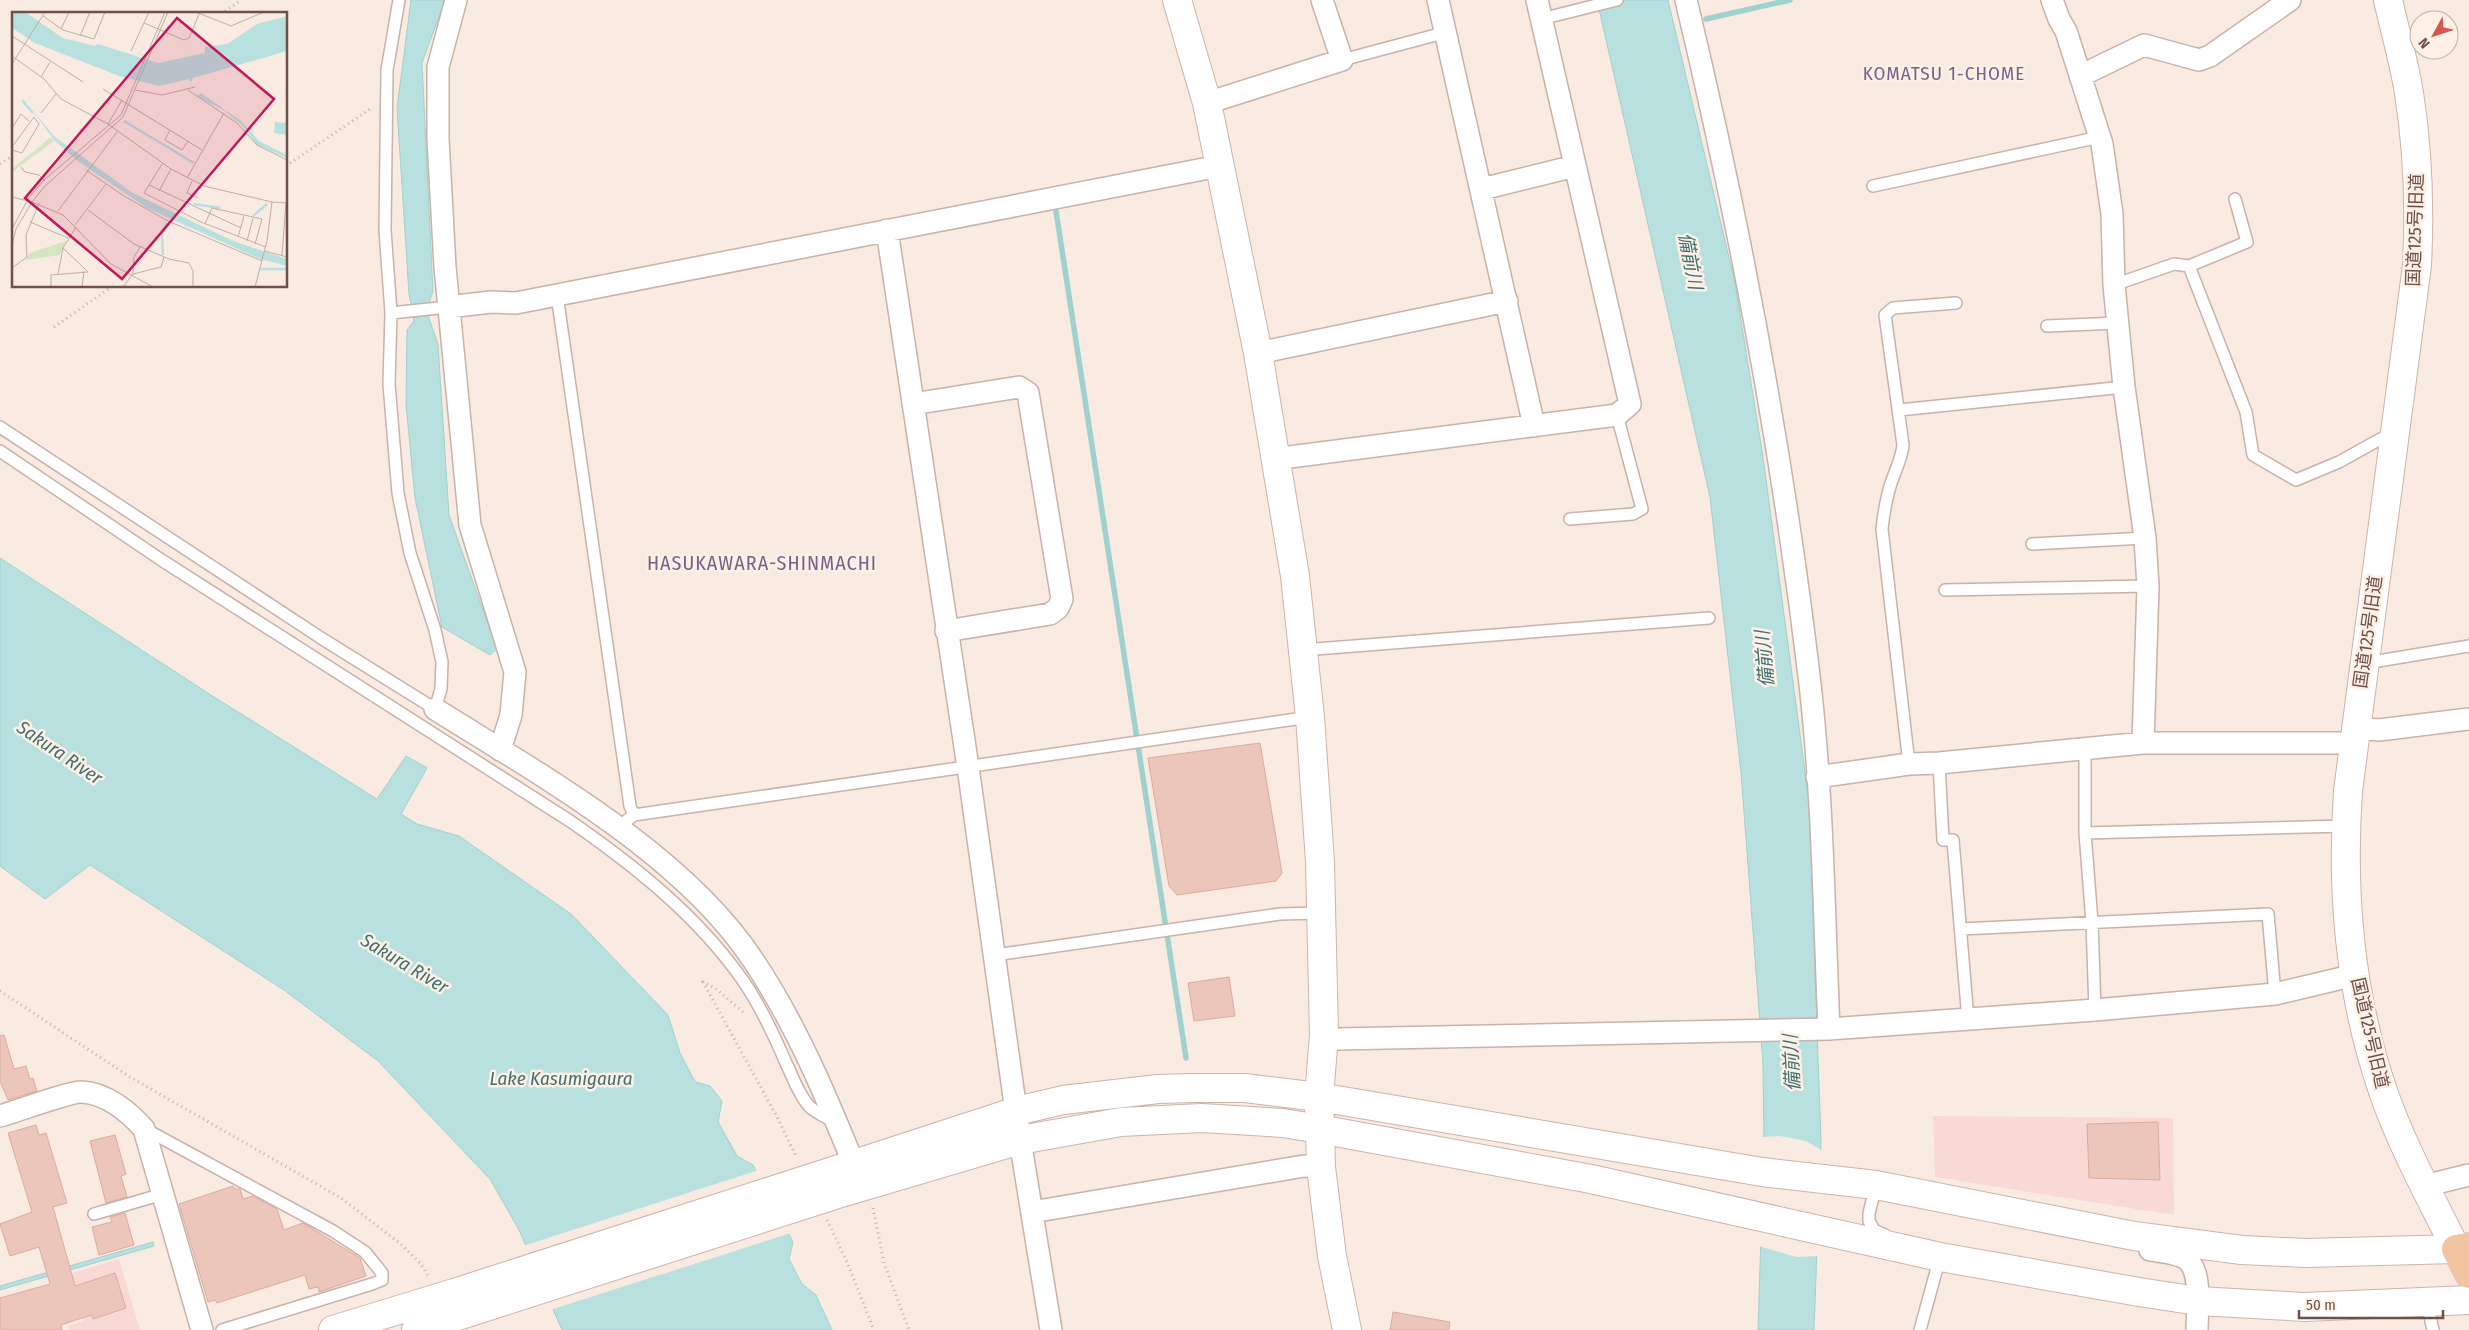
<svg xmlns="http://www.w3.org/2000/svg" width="2469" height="1330" viewBox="0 0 2469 1330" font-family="'Fira Sans Condensed','Noto Sans JP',sans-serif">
  <rect width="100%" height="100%" fill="#f9ebe1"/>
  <path fill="#f9d9d5" d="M1933 1116 2173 1118 2174 1215 1935 1177Z
    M119 1259 140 1330H69L68 1326 83 1321 69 1274Z"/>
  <path fill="#b8e0df" stroke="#9fd1cf" d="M411 0H445L422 63 433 292 426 310 438 344 449 515 497 649 490 655 442 627 415 498 406 404 407 330 414 321 409 294 397 108Z
    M1597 0H1668L1735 283 1763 457 1809 802 1821 1142 1814 1330H1758L1764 1139 1763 1064 1741 772 1710 497Z
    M0 558 214 697 377 799 406 756 427 768 401 814 417 824 459 836 571 914 668 1015 680 1053 695 1082 710 1086 722 1101 718 1122 737 1156 753 1165 793 1242 789 1259 802 1284 816 1295 832 1330H562L519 1230 490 1179 378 1061 284 990 90 865 45 899 0 866Z
    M153 1242 154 1246 0 1290V1286Z"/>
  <path fill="#f9ebe1" d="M1780 1136 1806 1141 1823 1151 1818 1256 1797 1257 1758 1246 1762 1137Z
    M759 1170 791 1233 550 1310 523 1246Z"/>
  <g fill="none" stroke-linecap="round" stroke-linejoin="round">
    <path stroke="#9fd1cf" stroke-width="5.5" d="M1706 19 1790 0
      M1056 211 1186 1058"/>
  </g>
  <path fill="#ecc6bb" stroke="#ddaa9d" d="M1260 743 1282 873 1276 881 1177 895 1169 886 1148 758Z
    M1229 977 1235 1016 1194 1021 1188 983Z
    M4 1035 14 1069 26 1066 30 1079 33 1078 37 1091 8 1100 0 1081V1036Z
    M2158 1122 2160 1180 2089 1178 2087 1124Z
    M36 1125 39 1135 46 1133 67 1203 53 1207 75 1286 115 1273 126 1308 93 1319 91 1315 61 1325 62 1330H0V1298L50 1284 39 1247 10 1256 0 1224 32 1212 8 1133Z
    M115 1135 126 1174 121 1176 127 1197 106 1203 90 1141Z
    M233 1186 235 1189H240L243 1199 253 1196 277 1209 284 1230 303 1223 360 1258 366 1276 319 1292 318 1287 309 1289 305 1275 217 1303 215 1300 208 1302 179 1204Z
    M125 1213 134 1245 99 1255 92 1227 112 1222 110 1217Z
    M1393 1312 1450 1322 1449 1330H1390Z"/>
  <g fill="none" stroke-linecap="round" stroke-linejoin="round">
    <defs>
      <path id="lane" d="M1541 19 1617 0
        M1342 60 1447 32
        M1873 186 2100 137
        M2189 266 2246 412 2253 455 2296 480 2339 462 2393 432
        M2114 285 2174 264 2189 266 2247 242 2235 199
        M557 295 630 806 634 815
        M391 313 448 307
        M2047 326 2118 323
        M1899 410 2124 387
        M0 427 321 638 435 709 441 689 442 662 435 630 410 553 398 493 389 384 391 313 385 230 387 70 399 0
        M0 451 163 561 570 821C635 866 699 917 744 982 761 1007 774 1035 786 1063 793 1077 798 1094 809 1106 816 1113 826 1117 835 1122
        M1570 519 1633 514 1642 509 1617 415
        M2032 544 2145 538
        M1945 590 2148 586
        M1303 650 1709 618
        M2366 663 2469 646
        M2085 747V833L2092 922 2095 1010
        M1939 763 1943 840H1953L1968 1020
        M1909 764 1882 529C1884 511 1887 492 1894 475 1898 464 1902 456 1903 445L1885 315 1893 308 1956 303
        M618 827 634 815 1310 717
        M2085 833 2346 826
        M1961 929 2268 914 2275 994
        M995 955 1280 914 1321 913
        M145 1129 333 1231 365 1252 382 1273V1280L372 1284 222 1330
        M1876 1185 1869 1213V1221L1874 1230 1885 1235
        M94 1214 163 1194
        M2427 1303 2433 1330
        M1920 1330 1940 1257"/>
      <path id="street" d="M456 0 438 67V139L445 267 470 525 515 672 511 715 500 750
        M1438 0 1534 426
        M1686 0C1740 225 1783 454 1810 684 1823 799 1824 915 1829 1029
        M2052 0 2059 19 2066 31 2102 144 2112 214 2114 285 2124 387 2145 538 2148 586 2143 743
        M2080 76 2144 45 2199 60 2210 56 2290 0
        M1207 103 1342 60 1322 0
        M1482 189 1575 166
        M887 230 968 767 1020 1140 1051 1330
        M448 307 491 302 516 303 1219 166
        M1258 353 1507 301
        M913 404 1019 387 1028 393 1062 599 1058 608 1050 614 946 631
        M1274 459 1617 415 1630 404 1537 0
        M435 709C542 776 683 854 753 960 798 1027 829 1103 859 1177
        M2356 728 2379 730 2469 719
        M1817 777 1909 764 1939 763 2143 743H2354
        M1324 1035 1337 1039 1829 1029 2095 1010 2275 994 2355 975
        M0 1116C15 1112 71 1091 82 1092 106 1093 129 1112 144 1129L202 1330
        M2424 1186 2469 1175
        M1032 1212 1304 1166 1321 1167
        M2150 1250C2162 1252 2174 1252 2185 1258 2203 1269 2197 1311 2197 1330"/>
      <path id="secondary" d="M1177 0 1207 103 1258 353 1295 576 1310 717 1320 862 1324 1035 1319 1097 1321 1167 1332 1256 1347 1330
        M833 1171 1017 1111 1063 1100 1158 1089 1193 1088H1245L1319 1097 1762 1172 1876 1185 2134 1236 2242 1250 2306 1253 2456 1249C2431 1198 2403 1148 2384 1094 2350 997 2341 893 2348 791L2417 265C2420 207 2418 151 2409 93 2404 62 2395 31 2388 0
        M844 1192 1020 1140 1121 1122 1202 1118 1283 1123 1319 1129 1591 1179 1940 1257 2139 1292 2198 1301 2304 1307 2469 1300
        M333 1330 454 1293
        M416 1330 467 1313"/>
      <path id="primary" d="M2469 1247 2456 1249 2469 1274"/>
    </defs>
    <use href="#lane" stroke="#c8b2aa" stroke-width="14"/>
    <use href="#street" stroke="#c8b2aa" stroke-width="24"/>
    <use href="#secondary" stroke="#ceb3aa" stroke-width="30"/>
    <use href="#primary" stroke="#d4cbc9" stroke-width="30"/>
    <path stroke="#d0a99f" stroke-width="3" stroke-dasharray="1 4" stroke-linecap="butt" d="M221 14 241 0
      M0 164 14 155
      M286 166 373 107
      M54 327 113 286
      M0 991 130 1077 341 1198 402 1245 421 1264 429 1277
      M743 1012 715 988 703 982 776 1115 797 1158
      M873 1208 884 1263 909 1330
      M827 1220 847 1262 874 1330"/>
    <use href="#lane" stroke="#fff" stroke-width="11"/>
    <use href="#street" stroke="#fff" stroke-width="21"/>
    <use href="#secondary" stroke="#fff" stroke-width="28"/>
    <use href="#primary" stroke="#f2c49f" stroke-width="28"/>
    <defs>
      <path id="secondary-bridge" d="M454 1293 833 1171
        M467 1313 844 1192"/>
    </defs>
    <use href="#secondary-bridge" stroke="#ceb3aa" stroke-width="30" stroke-linecap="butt"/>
    <use href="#secondary-bridge" stroke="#fff" stroke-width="28"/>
  </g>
  <g text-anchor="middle" stroke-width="5" stroke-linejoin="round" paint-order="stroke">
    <g font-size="18" fill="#6e514b" stroke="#fdf0e6">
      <text transform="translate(2415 230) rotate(-88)" y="6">国道125号旧道</text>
      <text transform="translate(2368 632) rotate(-82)" y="6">国道125号旧道</text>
      <text transform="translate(2370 1033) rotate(77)" y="6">国道125号旧道</text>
    </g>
    <g font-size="19" letter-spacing="1" fill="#76638b" stroke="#fdf0e6">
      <text x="1944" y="80">KOMATSU 1-CHOME</text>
    </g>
    <g font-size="19" font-style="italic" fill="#417271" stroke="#fdf0e6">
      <text transform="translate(1691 261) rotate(79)" y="7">備前川</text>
      <text transform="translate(1764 659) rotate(-95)" y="7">備前川</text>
      <text transform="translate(60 752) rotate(34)" y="7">Sakura River</text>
      <text transform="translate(405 963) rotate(31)" y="7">Sakura River</text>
      <text transform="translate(1791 1063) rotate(-93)" y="7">備前川</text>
      <text x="561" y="1085">Lake Kasumigaura</text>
    </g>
    <g font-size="20" letter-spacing="1" fill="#76638b" stroke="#fdf0e6">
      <text x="762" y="570">HASUKAWARA-SHINMACHI</text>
    </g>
  </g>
  <g transform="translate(12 12)">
    <rect width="275" height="275" fill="#f9ebe1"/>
    <path d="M39 125 42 129 0 160V157ZM54 229 48 243 14 248 18 241Z" fill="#d6e5c1"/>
    <path d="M0 0H13L51 26 83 34 86 32 146 51 193 41V35L215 32 245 12 275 4V39L181 66 179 71 177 67 147 74 107 64 23 31 0 16ZM189 81 229 109 247 129 275 143V146L245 133 231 114 213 99 184 84ZM20 98 43 125 121 181 221 229 275 247V254L248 247 135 196 67 150 43 129ZM263 110 275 111V123L262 121Z" fill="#b8e0df"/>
    <path fill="none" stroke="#b8e0df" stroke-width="2.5" d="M10 88 21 101M112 109 182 151M182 192 208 196M241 204 255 192M151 243 150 222 155 211M248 257H275"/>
    <path fill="none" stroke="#c1ada5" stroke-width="1" d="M184 0 219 14 252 0M31 4 51 18 82 27 93 0M132 11 172 28 177 26 188 0M49 17 57 0M0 24 71 70M68 24 78 0M119 39 137 0M0 44 32 67 49 87 96 112 159 157 192 174 260 190 255 229 243 275M0 52 33 0M29 65 38 50M91 77 190 138M123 78 150 83 183 75M176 78 225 111 245 133 275 148M29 101 44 82M96 112 110 88M0 116 9 102 17 109M158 118 153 128 170 138 176 129M0 135 22 105 27 112 10 141 0 138M150 152 132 181 189 210 254 235M9 155 13 160 27 163 33 169M74 158 112 184 156 209 250 249M175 166 212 101M180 169 175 181 186 186M137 173 229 216M147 179 159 157M0 185 20 190 4 217 0 233M15 188 32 168 109 103 153 0M260 190 275 191M76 198 122 232 157 247 177 251 181 259V275M46 199 105 120M18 210 56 226M193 212 200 196 250 207 243 232M63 213 94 172M0 217 15 189M226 225 232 204M235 229 241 206M253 239 275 245M270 243 274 190M0 256 15 245 14 223 27 191M46 262 51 236 64 215M121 262 122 245 129 234M39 275V263L76 260 51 236M70 275 72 259M111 275 121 262 149 255 152 245M141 275 99 252 51 203 20 190 33 174 111 105 156 0"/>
    <path fill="#c2185b" fill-opacity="0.15" stroke="#c2185b" stroke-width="2.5" d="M165 6 262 87 110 267 13 186Z"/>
    <rect width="275" height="275" fill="none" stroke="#6e514b" stroke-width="2.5"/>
  </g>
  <g transform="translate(2434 35) rotate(230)"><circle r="24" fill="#fdf0e6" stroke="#c4b0a8"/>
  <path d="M0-4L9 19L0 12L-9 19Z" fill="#d85651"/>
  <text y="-8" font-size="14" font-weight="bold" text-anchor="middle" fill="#6e514b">N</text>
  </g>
  <path d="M2299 1310v8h144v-8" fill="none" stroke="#6e514b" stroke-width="2.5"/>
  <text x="2306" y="1310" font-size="15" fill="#6e514b" stroke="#fdf0e6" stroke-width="4" paint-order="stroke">50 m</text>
</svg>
